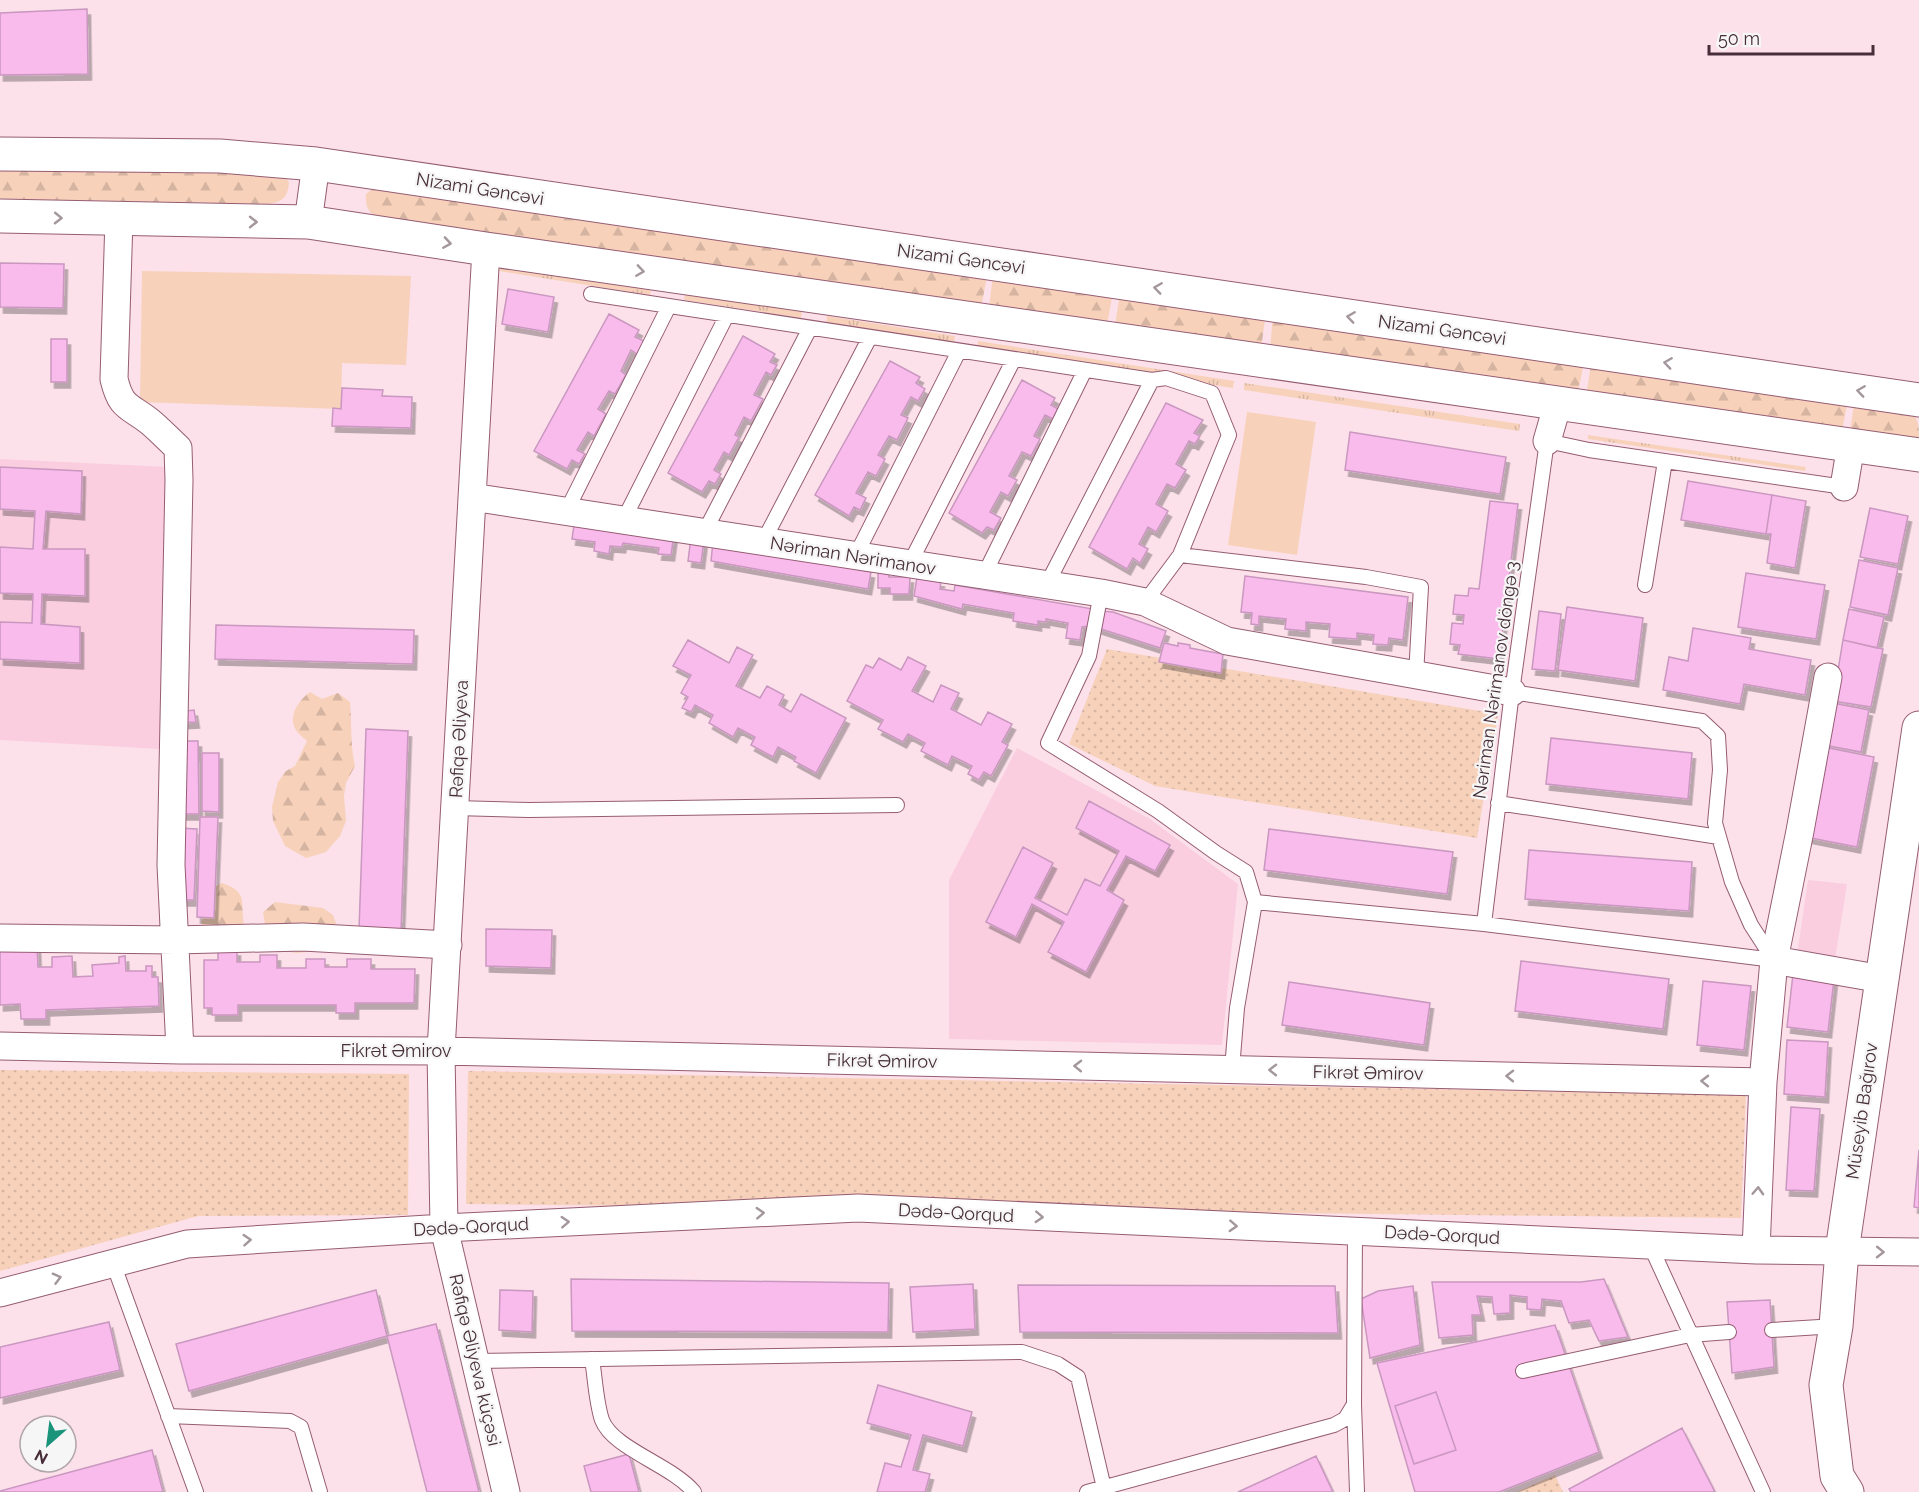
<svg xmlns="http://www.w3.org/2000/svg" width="1919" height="1492" viewBox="0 0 1919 1492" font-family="Raleway,sans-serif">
  <defs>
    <pattern id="grass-tufts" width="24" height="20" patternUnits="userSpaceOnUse" patternTransform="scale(1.5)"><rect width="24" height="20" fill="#f7d1ba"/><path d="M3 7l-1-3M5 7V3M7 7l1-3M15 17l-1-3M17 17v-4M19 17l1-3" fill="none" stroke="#d5b4a1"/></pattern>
    <pattern id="forest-firs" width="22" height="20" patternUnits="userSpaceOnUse" patternTransform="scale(1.5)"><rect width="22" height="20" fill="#f7d1ba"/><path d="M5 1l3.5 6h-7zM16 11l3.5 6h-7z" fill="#d5b4a1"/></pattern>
    <pattern id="park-dots" width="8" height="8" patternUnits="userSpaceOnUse" patternTransform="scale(1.5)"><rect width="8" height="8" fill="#f7d1ba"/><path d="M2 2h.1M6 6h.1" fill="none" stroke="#d5b4a1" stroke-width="1.8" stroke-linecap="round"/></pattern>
    <filter id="shadow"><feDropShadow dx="3.5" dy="6" stdDeviation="0" flood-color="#0004"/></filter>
  </defs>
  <rect width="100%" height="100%" fill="#fce1ea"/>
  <path fill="#facedf" d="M0 459 169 467 159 749 0 740Z
    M1017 748 1150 819 1238 884 1222 1045 949 1039V880Z
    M1808 880 1847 884 1834 966 1796 962Z"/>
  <path fill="url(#grass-tufts)" d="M500 264 651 289 650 295 499 271Z
    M685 293 802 311 801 318 684 300Z
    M827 316 955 336 953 345 826 324Z
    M978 341 1234 381 1233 388 977 348Z
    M1244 383 1520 424 1519 431 1244 390Z
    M1588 435 1806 467 1805 471 1588 439Z"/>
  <path fill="url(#forest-firs)" d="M0 165 273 169 284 175 289 182C288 197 283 202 268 204L0 199Z
    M375 187 988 271 981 308 383 220C370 214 365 210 366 194Z
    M993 274 1113 292 1107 325 989 308Z
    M1120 293 1266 313 1261 349 1115 325Z
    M1273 314 1584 363 1577 396 1270 350Z
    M1591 364 1847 405 1841 436 1586 397Z
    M1854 405 1913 414C1919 421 1919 429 1919 439L1849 437Z
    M310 692 322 699 338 693 350 702C352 724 350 744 355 766L346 783 344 796 346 821 340 836 326 852 306 858 285 846 273 821 272 807 278 782 286 771 295 766 307 741C304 738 298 734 296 730 287 716 299 700 310 692Z
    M222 883C249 892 240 902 244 925L206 934 201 922 206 912 211 889Z
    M275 902 323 908 333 915 337 926 329 950 296 953 279 950 265 924 263 912Z"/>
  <path fill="url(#park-dots)" d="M1107 649 1498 714 1477 838 1155 786 1069 744Z
    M0 1070 409 1074 408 1215 198 1216 0 1271Z
    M468 1071 1746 1095 1741 1218 466 1204Z
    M1555 1475 1563 1492H1517Z"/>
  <path fill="#f7d1ba" d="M142 271 411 276 406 365 342 363 341 409 140 402Z
    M1247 412 1316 422 1297 555 1228 545Z"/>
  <path fill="#f9bbec" stroke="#c997bf" stroke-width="1.5" filter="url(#shadow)" d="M87 9 88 74 0 75V13Z
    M0 263 64 264 63 308 0 307Z
    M508 289 554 297 548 332 502 324Z
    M609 314 639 330 635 337 644 341 637 354 631 350 621 371 626 375 615 394 609 391 598 409 606 414 594 436 588 432 577 450 585 454 579 464 572 460 567 469 534 451Z
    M743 336 775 354 770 362 777 365 771 375 766 372 754 395 763 399 751 421 744 417 735 435 739 437 729 455 724 452 714 470 721 474 715 484 709 481 702 492 668 473Z
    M51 339H67V382H51Z
    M890 361 920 377 916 383 925 389 918 401 911 397 901 415 908 418 897 440 889 436 878 455 885 459 876 476 868 472 856 493 866 498 860 510 854 507 849 516 815 495Z
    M1022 380 1055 398 1051 405 1058 409 1053 419 1045 415 1034 436 1040 439 1031 456 1022 452 1009 476 1017 480 1008 496 1001 492 990 512 1001 518 994 530 987 527 982 533 949 513Z
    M342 388 383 390 382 396 412 397 411 428 332 426 333 408 341 409Z
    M1166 403 1203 420 1194 433 1200 436 1195 444 1189 441 1176 464 1186 470 1175 488 1167 484 1156 504 1168 511 1156 532 1148 527 1139 544 1148 549 1140 563 1133 558 1127 569 1089 547Z
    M1350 432 1506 457 1500 494 1345 470Z
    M0 467 82 471 81 514 46 511 43 549H85V596L42 594 41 624 80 627V663L0 659V622L32 623 33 594 0 593V547L33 549 35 511 0 509Z
    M1688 481 1772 495 1766 534 1681 520Z
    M1772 495 1806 501 1795 568 1767 563 1771 534H1766Z
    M1490 501 1518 504 1499 659 1458 654 1460 645 1450 644 1452 623 1463 624 1464 615 1453 614 1455 595 1468 596 1469 588 1479 589Z
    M1870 508 1908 516 1898 564 1860 557Z
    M575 518 674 534 671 555 658 554 659 548 623 543 622 547 610 546 609 554 594 551 595 542 572 539Z
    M691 537 704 539 701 563 688 561Z
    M713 542 871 572 868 589 711 561Z
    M1859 560 1898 568 1888 615 1850 607Z
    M878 572H889V577H910L909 594H890V588H878Z
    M1746 573 1825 585 1816 639 1738 627Z
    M1245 576 1408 597 1403 640 1389 638 1388 645 1373 644 1374 635 1357 633V639L1329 637 1330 624 1306 622V631L1285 629 1286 619 1259 616V625L1251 624 1252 613 1241 612Z
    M917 577 941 581 940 589 954 591 955 585 1093 609 1090 626 1082 627 1080 640 1066 638 1068 623 1046 619V622L1038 621V625L1013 621 1014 613 963 604 962 609 914 596Z
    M1567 607 1643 618 1635 681 1558 670Z
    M1849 609 1884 617 1877 648 1843 640Z
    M1102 611 1113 612 1166 631 1160 648 1098 628Z
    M1539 611 1561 614 1555 671 1532 669Z
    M216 625 414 630 413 664 215 659Z
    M1693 628 1751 638 1749 649 1811 660 1805 695 1744 684 1740 704 1663 690 1669 657 1688 661Z
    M688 640 729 663 737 647 753 655 736 686 760 698 767 686 784 695 779 705 791 712 801 694 846 718 816 773 794 761 796 757 778 747 773 757 751 745 755 737 738 728 733 737 709 723 713 715 695 705 691 712 682 708 688 697 681 693 691 675 673 666Z
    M1843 640 1883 649 1871 707 1833 701Z
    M1164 643 1178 646V643L1190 645V648L1223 654 1221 673 1159 662Z
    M908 657 926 666 912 691 933 702 941 685 959 693 951 709 981 725 988 712 1012 724 1002 742 1008 745 991 776 984 772 979 780 968 774 972 766 952 756 948 765 921 751 925 743 908 734 903 742 878 729 883 720 847 701 866 665 873 668 879 658 901 670Z
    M1833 703 1869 710 1861 752 1824 745Z
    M194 710 196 722 178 723 177 712Z
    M366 729 408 731 401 931 359 930Z
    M1551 738 1692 753 1688 799 1546 784Z
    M178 741H198L199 814H179Z
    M1824 747 1874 757 1857 847 1806 837Z
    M202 753H219V812L202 811Z
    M1089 801 1170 845 1155 871 1126 856 1107 890 1124 900 1086 972 1048 952 1064 922 1032 904 1016 937 986 922 1023 847 1053 863 1035 898 1067 915 1085 879 1100 886 1119 851 1076 828Z
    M200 817H218L214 918 197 917Z
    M178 828 197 829 194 900H176Z
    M1269 829 1453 852 1447 894 1264 870Z
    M1529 850 1692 862 1689 911 1525 899Z
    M486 929 552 930 551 968 486 966Z
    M37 946 38 967H52V957L72 956 73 977 93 976 92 965 119 963V957L125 956 126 971H146V966H152V977H158L159 1006 46 1010V1019H21L20 1004 0 1005V948Z
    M218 950H237V962H260V955H277V968H306V959H325V967H347V959H371V969H415L414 1003H355V1013H336V1005H238V1015H212V1008H204V960H218Z
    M1521 961 1669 979 1663 1029 1515 1011Z
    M1793 974 1834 979 1828 1032 1787 1027Z
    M1703 981 1751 986 1744 1050 1697 1045Z
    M1289 982 1430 1003 1424 1045 1282 1025Z
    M1787 1040 1828 1042 1825 1097 1784 1094Z
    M1791 1107 1820 1109 1814 1191 1786 1190Z
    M1919 1150V1208L1914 1207Z
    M571 1279 889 1283 888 1332 572 1331Z
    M1604 1279 1628 1337 1599 1341 1589 1320 1569 1323 1561 1301 1542 1299 1541 1310 1527 1309V1297L1510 1295V1313L1494 1314 1492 1297 1477 1296 1481 1315H1472L1473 1335 1439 1338 1432 1282H1581Z
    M973 1284 975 1329 913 1332 910 1287Z
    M1018 1285 1335 1286 1338 1333 1020 1332Z
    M1413 1286 1420 1345 1370 1358 1361 1299 1378 1291Z
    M376 1290 387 1336 189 1391 176 1344Z
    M500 1290 533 1291 532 1332 499 1330Z
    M1770 1300 1774 1367 1732 1373 1727 1302Z
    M109 1322 120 1370 0 1398V1347Z
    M436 1324 479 1492H427L387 1336Z
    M1555 1325 1599 1452 1499 1492H1415L1377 1363Z
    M878 1385 972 1412 963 1446 923 1435 913 1470 930 1474 925 1492H877L885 1463 901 1467 911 1435 867 1423Z
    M1436 1392 1456 1450 1414 1464 1395 1406Z
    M1682 1428 1715 1492H1571L1569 1489Z
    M152 1450 163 1492H0V1491Z
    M629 1454 639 1492H591L584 1466Z
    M1316 1456 1333 1492H1238Z"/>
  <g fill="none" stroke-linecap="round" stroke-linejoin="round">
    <defs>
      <path id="service" d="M591 294 1152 380
        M566 512 669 306
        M623 521 727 315
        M704 533 810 328
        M763 542 870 337
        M1180 555 1366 577 1421 587 1416 675
        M855 557 959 351
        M909 565 1014 359
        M983 577 1085 370
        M1645 585 1665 461
        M1046 586 1152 380 1166 378 1212 393 1229 435 1180 555 1145 602
        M1101 593 1089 656 1048 743 1158 811 1216 853 1246 872 1255 902
        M1512 692 1702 721 1718 736 1720 770 1715 823 1732 882 1751 925 1773 959
        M1498 803 1719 837
        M455 808 529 810 897 805
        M1484 924 1512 692 1547 441 1589 450 1844 487
        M1232 1069 1237 1008 1255 902 1484 924 1774 960
        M1650 1245 1763 1492
        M113 1263 196 1492
        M1772 1330 1836 1326
        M592 1359C595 1377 596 1402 602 1420 613 1449 672 1465 694 1492
        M475 1361 1022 1352 1058 1364 1078 1377 1104 1488
        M1523 1371 1690 1335 1729 1332
        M1354 1404 1357 1492
        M168 1416 290 1421 301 1427 320 1492
        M1087 1492 1334 1425 1345 1419 1354 1404 1355 1231"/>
      <path id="minor" d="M119 219 114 379C121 408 128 405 149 421 159 429 168 439 178 448L179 480 171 865 180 1050
        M308 222 316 164
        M486 249 441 1051 444 1228 506 1492
        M1547 441 1558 403
        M1844 487 1851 445
        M472 497 1101 593 1145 602 1227 641 1512 692
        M0 938 175 940 303 937 448 945
        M1774 960 1882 979
        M0 1046 180 1050 441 1051 1763 1082
        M1756 1250 1763 1082 1774 960 1800 831 1828 677
        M0 1293 187 1244 444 1228 858 1208 1756 1250 1919 1252"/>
      <path id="tertiary" d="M1847 1492 1837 1476 1826 1385 1836 1326 1842 1251 1919 728"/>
      <path id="primary" d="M0 154 220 156 316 164 1919 400
        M0 216 308 222 486 249 1919 455"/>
    </defs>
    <use href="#service" stroke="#955c73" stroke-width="16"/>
    <use href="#minor" stroke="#955c73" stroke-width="29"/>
    <use href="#tertiary" stroke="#955c73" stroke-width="35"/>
    <use href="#primary" stroke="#955c73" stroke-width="35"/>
    <use href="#service" stroke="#fff" stroke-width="14"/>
    <use href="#minor" stroke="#fff" stroke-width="27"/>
    <use href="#tertiary" stroke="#fff" stroke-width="33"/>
    <use href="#primary" stroke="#fff" stroke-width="33"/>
  </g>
  <defs><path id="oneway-chevron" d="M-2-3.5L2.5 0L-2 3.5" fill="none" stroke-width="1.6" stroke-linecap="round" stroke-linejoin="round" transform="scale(1.5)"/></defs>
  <g stroke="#a3969c">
    <use href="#oneway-chevron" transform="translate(58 218) rotate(1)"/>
    <use href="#oneway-chevron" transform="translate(253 222)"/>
    <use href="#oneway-chevron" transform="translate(447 243) rotate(9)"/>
    <use href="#oneway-chevron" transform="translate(640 271) rotate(8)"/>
    <use href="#oneway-chevron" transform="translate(1158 288) rotate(-172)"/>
    <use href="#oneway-chevron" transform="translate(1351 317) rotate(-172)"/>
    <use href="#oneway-chevron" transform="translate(1668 363) rotate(-172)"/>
    <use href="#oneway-chevron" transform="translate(1861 391) rotate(-172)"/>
    <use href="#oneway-chevron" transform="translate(1078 1066) rotate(-179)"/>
    <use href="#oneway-chevron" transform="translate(1273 1070) rotate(-179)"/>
    <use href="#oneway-chevron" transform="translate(1510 1076) rotate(-179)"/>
    <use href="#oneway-chevron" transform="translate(1705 1081) rotate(-179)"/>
    <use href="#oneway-chevron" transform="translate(1758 1191) rotate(-87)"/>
    <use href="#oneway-chevron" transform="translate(760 1213) rotate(-3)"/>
    <use href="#oneway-chevron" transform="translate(1039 1217) rotate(3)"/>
    <use href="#oneway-chevron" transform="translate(565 1222) rotate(-3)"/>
    <use href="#oneway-chevron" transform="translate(1233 1226) rotate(3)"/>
    <use href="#oneway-chevron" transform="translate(247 1240) rotate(-4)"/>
    <use href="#oneway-chevron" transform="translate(1880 1252) rotate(1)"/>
    <use href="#oneway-chevron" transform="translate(57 1278) rotate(-15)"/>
  </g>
  <g text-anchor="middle" stroke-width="4.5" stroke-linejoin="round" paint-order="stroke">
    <g font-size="18" fill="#472e38" stroke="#f6f6f6">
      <text transform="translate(480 189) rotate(9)" y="6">Nizami Gəncəvi</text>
      <text transform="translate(961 259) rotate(8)" y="6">Nizami Gəncəvi</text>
      <text transform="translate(1442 330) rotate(8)" y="6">Nizami Gəncəvi</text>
      <text transform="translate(853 556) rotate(9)" y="6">Nəriman Nərimanov</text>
      <text transform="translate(1496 680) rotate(-82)" y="6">Nəriman Nərimanov döngə 3</text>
      <text transform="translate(459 739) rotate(-87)" y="6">Rəfiqə Əliyeva</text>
      <text x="396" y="1057">Fikrət Əmirov</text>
      <text transform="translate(882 1061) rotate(1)" y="6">Fikrət Əmirov</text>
      <text transform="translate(1368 1073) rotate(1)" y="6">Fikrət Əmirov</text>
      <text transform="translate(1862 1111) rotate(-82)" y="6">Müseyib Bağırov</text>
      <text transform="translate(956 1213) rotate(3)" y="6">Dədə-Qorqud</text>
      <text transform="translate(471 1227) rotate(-3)" y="6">Dədə-Qorqud</text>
      <text transform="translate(1442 1235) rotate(3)" y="6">Dədə-Qorqud</text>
      <text transform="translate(475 1360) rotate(77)" y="6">Rəfiqə Əliyeva küçəsi</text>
    </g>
  </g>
  <g transform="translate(48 1444) rotate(208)"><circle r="28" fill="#f6f6f6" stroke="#b0a6aa" stroke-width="1.5"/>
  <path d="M0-4.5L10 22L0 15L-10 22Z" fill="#19937a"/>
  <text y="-9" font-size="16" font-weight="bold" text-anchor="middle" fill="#472e38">N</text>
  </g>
  <path d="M1709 45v9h164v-9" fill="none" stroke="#472e38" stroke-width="3"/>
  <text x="1718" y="45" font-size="18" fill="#472e38" stroke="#f6f6f6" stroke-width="4.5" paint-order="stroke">50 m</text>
</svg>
